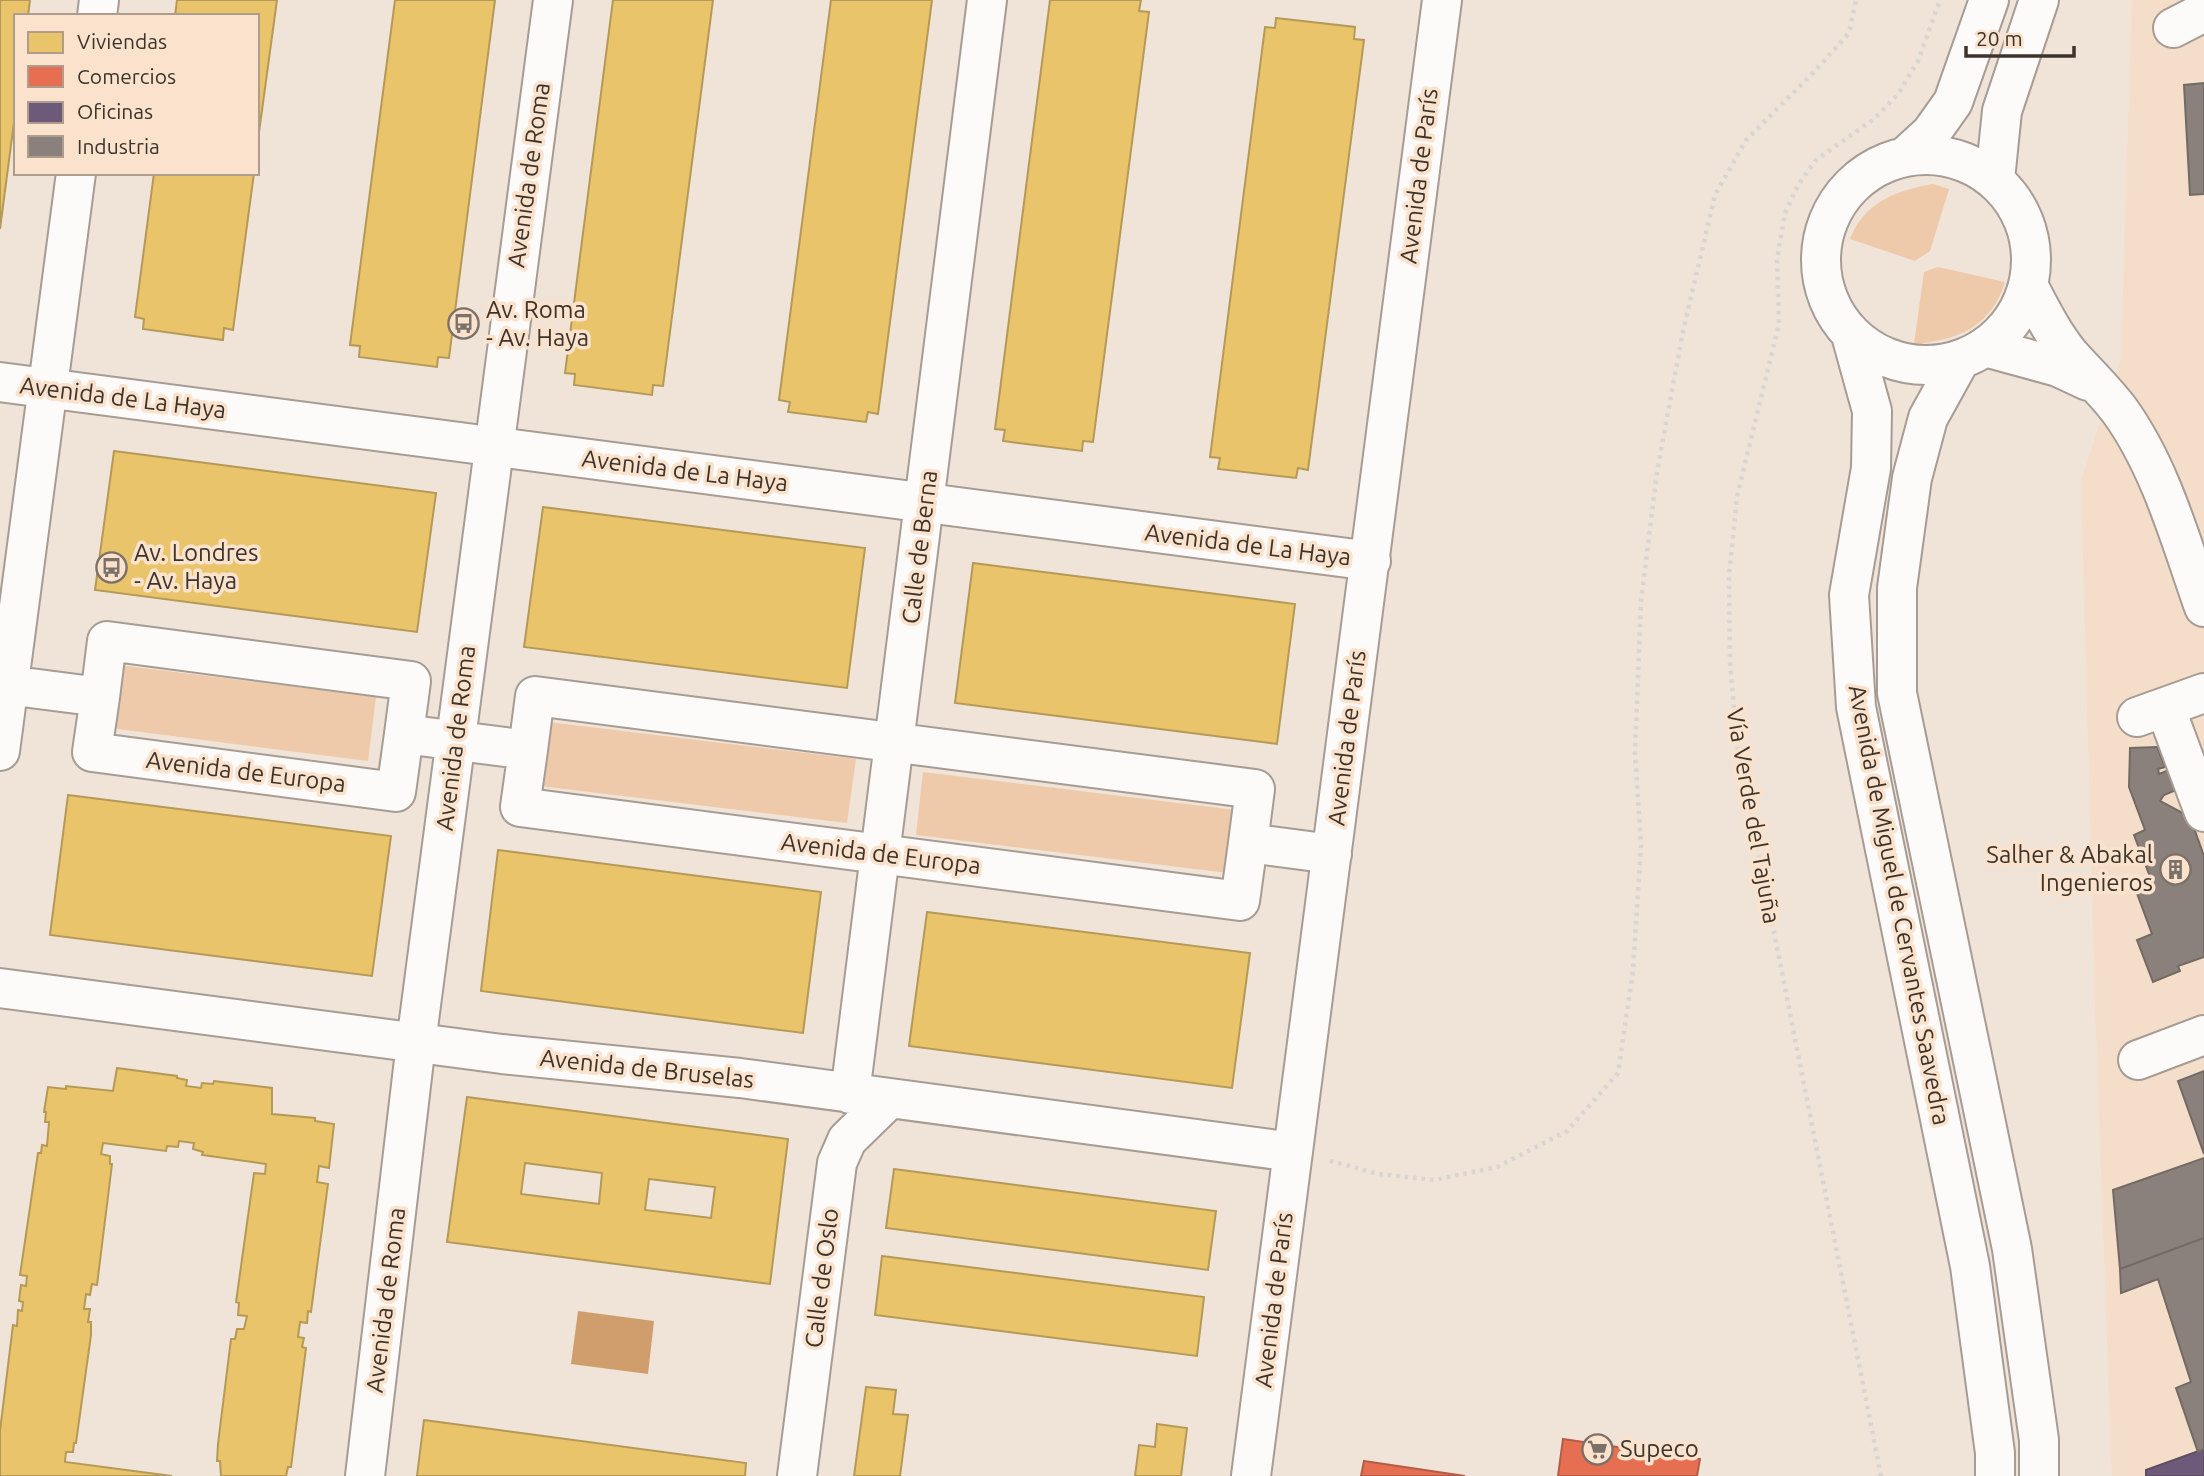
<svg xmlns="http://www.w3.org/2000/svg" width="2204" height="1476" viewBox="0 0 2204 1476" font-family="Ubuntu,sans-serif">
  <rect width="100%" height="100%" fill="#f0e3d8"/>
  <path fill="#f4deca" d="M2132 0H2204V1476H2112L2095 1001 2081 481 2121 358Z"/>
  <path fill="#eecaaa" d="M1933 184 1949 189 1930 251 1915 261 1850 239C1864 202 1897 190 1933 184Z
    M1938 267 2005 282C1991 327 1958 340 1914 344L1924 272Z
    M118 665 376 697 368 761 110 728Z
    M548 722 856 759 847 823 540 786Z
    M923 772 1236 810 1228 873 916 835Z"/>
  <path fill="#d09e6c" d="M578 1311 654 1321 648 1374 571 1364Z"/>
  <path fill="#e9c46a" stroke="#b59957" stroke-width="2" fill-rule="evenodd" d="M0 0H30L28 16H16V107L0 229Z
    M177 0H277L257 147V16H175Z
    M395 0H495L449 358 438 357 437 367 359 357 360 346 350 345Z
    M613 0H713L663 386 653 385 652 395 574 385 575 374 565 373Z
    M831 0H932L878 414 868 412 866 422 788 412 790 402 779 400Z
    M1050 0H1141L1139 11 1149 12 1093 442 1083 441 1082 451 1003 441 1005 430 995 429Z
    M1276 18 1355 27 1354 39 1364 40 1308 470 1298 468 1296 478 1218 469 1220 458 1210 457 1265 27 1275 28Z
    M154 173H254L233 330 224 328 223 340 143 329 144 319 135 317Z
    M114 451 436 493 417 632 95 590Z
    M543 507 865 548 847 688 524 647Z
    M973 563 1295 604 1277 744 955 703Z
    M68 795 391 836 372 976 50 935Z
    M498 850 821 892 803 1033 481 991Z
    M927 912 1250 953 1232 1088 909 1046Z
    M117 1068 177 1076V1078L187 1080 186 1086 201 1088 202 1083 213 1084 214 1081 272 1088V1114L315 1118V1121L334 1124 329 1168 319 1166 317 1182 328 1184 311 1312 308 1311 307 1323 300 1322 298 1337 304 1338 302 1347 306 1348 291 1467H288L286 1476H221L220 1461H217L218 1444 231 1339H235L237 1329H244L247 1316 238 1315 239 1303 236 1302 254 1173 265 1174 266 1164 202 1155 203 1152 193 1149 194 1143 179 1141 178 1147 167 1146 166 1151 103 1143 101 1154 110 1156V1164H112L97 1285 92 1284 90 1295 86 1294 84 1309H90L88 1322H91V1335L76 1443H74L73 1452H66L65 1462 172 1476H0V1431L13 1325 17 1326 18 1310 22 1311 23 1302 19 1301 21 1285 26 1286 27 1276 20 1275 38 1153H41L42 1145 47 1146 49 1122H45L46 1112H44L48 1087 66 1089V1086L113 1091Z
    M467 1097 788 1139 770 1284 447 1242ZM525 1163 602 1173 599 1204 521 1194ZM649 1179 715 1187 711 1218 645 1210Z
    M894 1169 1216 1211 1208 1270 886 1228Z
    M882 1256 1204 1297 1197 1356 875 1315Z
    M866 1387 896 1390 893 1414 908 1415 900 1476H854Z
    M424 1420 746 1463 745 1476H417Z
    M1157 1424 1187 1428 1181 1476H1135L1139 1445 1155 1447Z"/>
  <path fill="#e76f51" stroke="#b45d46" stroke-width="2" d="M1563 1439 1700 1459 1697 1476H1558Z
    M1364 1461 1465 1476H1361Z"/>
  <path fill="#6d597a" stroke="#5f4e62" stroke-width="2" d="M2204 1449V1476H2146V1470Z"/>
  <path fill="#8a817c" stroke="#736a64" stroke-width="2" d="M2204 83V194L2190 195 2184 85Z
    M2157 747 2165 767 2158 769 2159 774 2174 768 2181 788 2164 795 2160 801 2190 817 2204 856V957L2178 966 2180 971 2153 982 2137 940 2152 934 2135 888 2152 882 2134 835 2145 830 2129 787 2130 748Z
    M2204 1071V1154L2178 1081Z
    M2204 1158V1238L2120 1269 2113 1190Z
    M2204 1238V1449L2198 1452 2176 1388 2191 1382 2158 1279 2121 1293 2120 1269Z"/>
  <g fill="none" stroke-linecap="round" stroke-linejoin="round">
    <defs>
      <path id="minor" d="M97 16 99 0
        M2173 28 2204 12
        M2029 287C2041 310 2053 334 2070 355 2087 374 2105 391 2120 411 2161 468 2181 542 2204 607
        M1985 347 2058 367 2088 381
        M0 382 1371 561
        M0 684 100 697 92 752 396 792 404 734 528 750 520 807 1240 901 1248 843 1332 854
        M100 697 107 641 411 681 404 734
        M2165 707 2204 812
        M2137 717 2204 693
        M528 750 535 696 1255 789 1248 843
        M0 751 76 173
        M0 988 502 1054 740 1078 1293 1152
        M2138 1060 2204 1035
        M850 1094 987 0
        M365 1476 416 1043 553 0
        M797 1476 837 1163 847 1140 889 1099
        M1251 1476 1442 0"/>
      <path id="major" d="M1907 155 1931 133 1953 102 1989 0
        M1821 260a105 105 0 1 1 210 0a105 105 0 1 1-210 0Z
        M1995 179 2002 111 2039 0
        M1851 335 1872 411 1871 468 1849 595 1856 707 1970 1266 1995 1453V1476
        M1960 360 1928 418 1912 478 1897 588V693L2012 1249 2039 1440V1476"/>
    </defs>
    <use href="#minor" stroke="#a69c94" stroke-width="42"/>
    <use href="#major" stroke="#a69c94" stroke-width="42"/>
    <path stroke="#d9d5d2" stroke-width="4.5" stroke-dasharray="3.5 5" stroke-linecap="butt" d="M1330 1161 1379 1174 1434 1180 1497 1167 1567 1131 1618 1073 1633 971 1641 845 1635 753 1641 601 1657 472 1683 331 1715 195 1746 140 1813 73 1849 33 1856 0
      M1881 1476 1737 744 1730 662 1729 576 1737 497 1779 324 1777 259 1785 213 1798 185 1816 160 1874 119 1898 94 1918 61 1940 0"/>
    <use href="#minor" stroke="#fdfbf9" stroke-width="38"/>
    <use href="#major" stroke="#fdfbf9" stroke-width="38"/>
  </g>
  <defs>
    <symbol id="bus-ring" viewBox="-11 -11 22 22"><circle r="9.5" fill="#fae2cd" stroke="#7c7168" stroke-width="1.5"/><path d="M-5-6H5V4H4V6H2V4H-2V6H-4V4H-5ZM-3.5-4V0h7V-4ZM-3.5 1.2v1.5H-2V1.2ZM2 1.2v1.5H3.5V1.2Z" fill="#7c7168"/></symbol>
    <symbol id="building-ring" viewBox="-11 -11 22 22"><circle r="9.5" fill="#fae2cd" stroke="#7c7168" stroke-width="1.5"/><path d="M-4-6H4V6H1V3H-1V6H-4ZM-2.5-4.3h1.7v1.8h-1.7ZM.8-4.3h1.7v1.8H.8ZM-2.5-1h1.7V.8h-1.7ZM.8-1h1.7V.8H.8Z" fill="#7c7168"/></symbol>
    <symbol id="supermarket-ring" viewBox="-11 -11 22 22"><circle r="9.5" fill="#fae2cd" stroke="#7c7168" stroke-width="1.5"/><path d="M-6-5.5h2.5l.6 2H6L4.5 2H-2.5L-4.4-4H-6ZM-1.5 3.2a1.3 1.3 0 1 0 .1 0ZM3 3.2a1.3 1.3 0 1 0 .1 0Z" fill="#7c7168"/></symbol>
  </defs>
  <g fill-rule="evenodd">
    <use href="#bus-ring" x="446" y="306" width="35" height="35"/>
    <use href="#bus-ring" x="94" y="550" width="35" height="35"/>
    <use href="#building-ring" x="2158" y="852" width="35" height="35"/>
    <use href="#supermarket-ring" x="1580" y="1432" width="35" height="35"/>
  </g>
  <g text-anchor="middle" stroke-width="7" stroke-linejoin="round" paint-order="stroke">
    <g font-size="24" fill="#3d342b" stroke="#fae2cd">
      <text transform="translate(529 175) rotate(-82)" y="8">Avenida de Roma</text>
      <text transform="translate(1419 176) rotate(-83)" y="8">Avenida de París</text>
      <text transform="translate(123 398) rotate(7)" y="8">Avenida de La Haya</text>
      <text transform="translate(685 471) rotate(7)" y="8">Avenida de La Haya</text>
      <text transform="translate(1248 545) rotate(7)" y="8">Avenida de La Haya</text>
      <text transform="translate(920 547) rotate(-83)" y="8">Calle de Berna</text>
      <text transform="translate(456 738) rotate(-83)" y="8">Avenida de Roma</text>
      <text transform="translate(1347 738) rotate(-83)" y="8">Avenida de París</text>
      <text transform="translate(246 772) rotate(7)" y="8">Avenida de Europa</text>
      <text transform="translate(1753 816) rotate(80)" y="8">Vía Verde del Tajuña</text>
      <text transform="translate(881 854) rotate(7)" y="8">Avenida de Europa</text>
      <text transform="translate(1899 905) rotate(79)" y="8">Avenida de Miguel de Cervantes Saavedra</text>
      <text transform="translate(647 1069) rotate(6)" y="8">Avenida de Bruselas</text>
      <text transform="translate(822 1278) rotate(-83)" y="8">Calle de Oslo</text>
      <text transform="translate(386 1300) rotate(-83)" y="8">Avenida de Roma</text>
      <text transform="translate(1274 1300) rotate(-83)" y="8">Avenida de París</text>
    </g>
    <g font-size="24" fill="#3d342b" stroke="#fae2cd" text-anchor="start">
      <text x="486" y="318">Av. Roma<tspan x="486" dy="28">- Av. Haya</tspan></text>
      <text x="134" y="561">Av. Londres<tspan x="134" dy="28">- Av. Haya</tspan></text>
      <text x="2153" y="863" text-anchor="end">Salher &amp; Abakal<tspan x="2153" dy="28">Ingenieros</tspan></text>
      <text x="1620" y="1457">Supeco</text>
    </g>
  </g>
  <rect x="14" y="14" width="245" height="161" fill="#fae2cd" stroke="#ae9c8c" stroke-width="2"/>
  <rect x="28" y="32" width="35" height="21" fill="#e9c46a" stroke="#ae9c8c" stroke-width="2"/>
  <text x="77" y="49" font-size="21" fill="#3d342b">Viviendas</text>
  <rect x="28" y="66" width="35" height="21" fill="#e76f51" stroke="#ae9c8c" stroke-width="2"/>
  <text x="77" y="84" font-size="21" fill="#3d342b">Comercios</text>
  <rect x="28" y="102" width="35" height="21" fill="#6d597a" stroke="#ae9c8c" stroke-width="2"/>
  <text x="77" y="119" font-size="21" fill="#3d342b">Oficinas</text>
  <rect x="28" y="136" width="35" height="21" fill="#8a817c" stroke="#ae9c8c" stroke-width="2"/>
  <text x="77" y="154" font-size="21" fill="#3d342b">Industria</text>
  <path d="M1966 46v10h108v-10" fill="none" stroke="#3d342b" stroke-width="3.5"/>
  <text x="1976" y="46" font-size="21" fill="#3d342b" stroke="#fae2cd" stroke-width="5" paint-order="stroke">20 m</text>
</svg>
